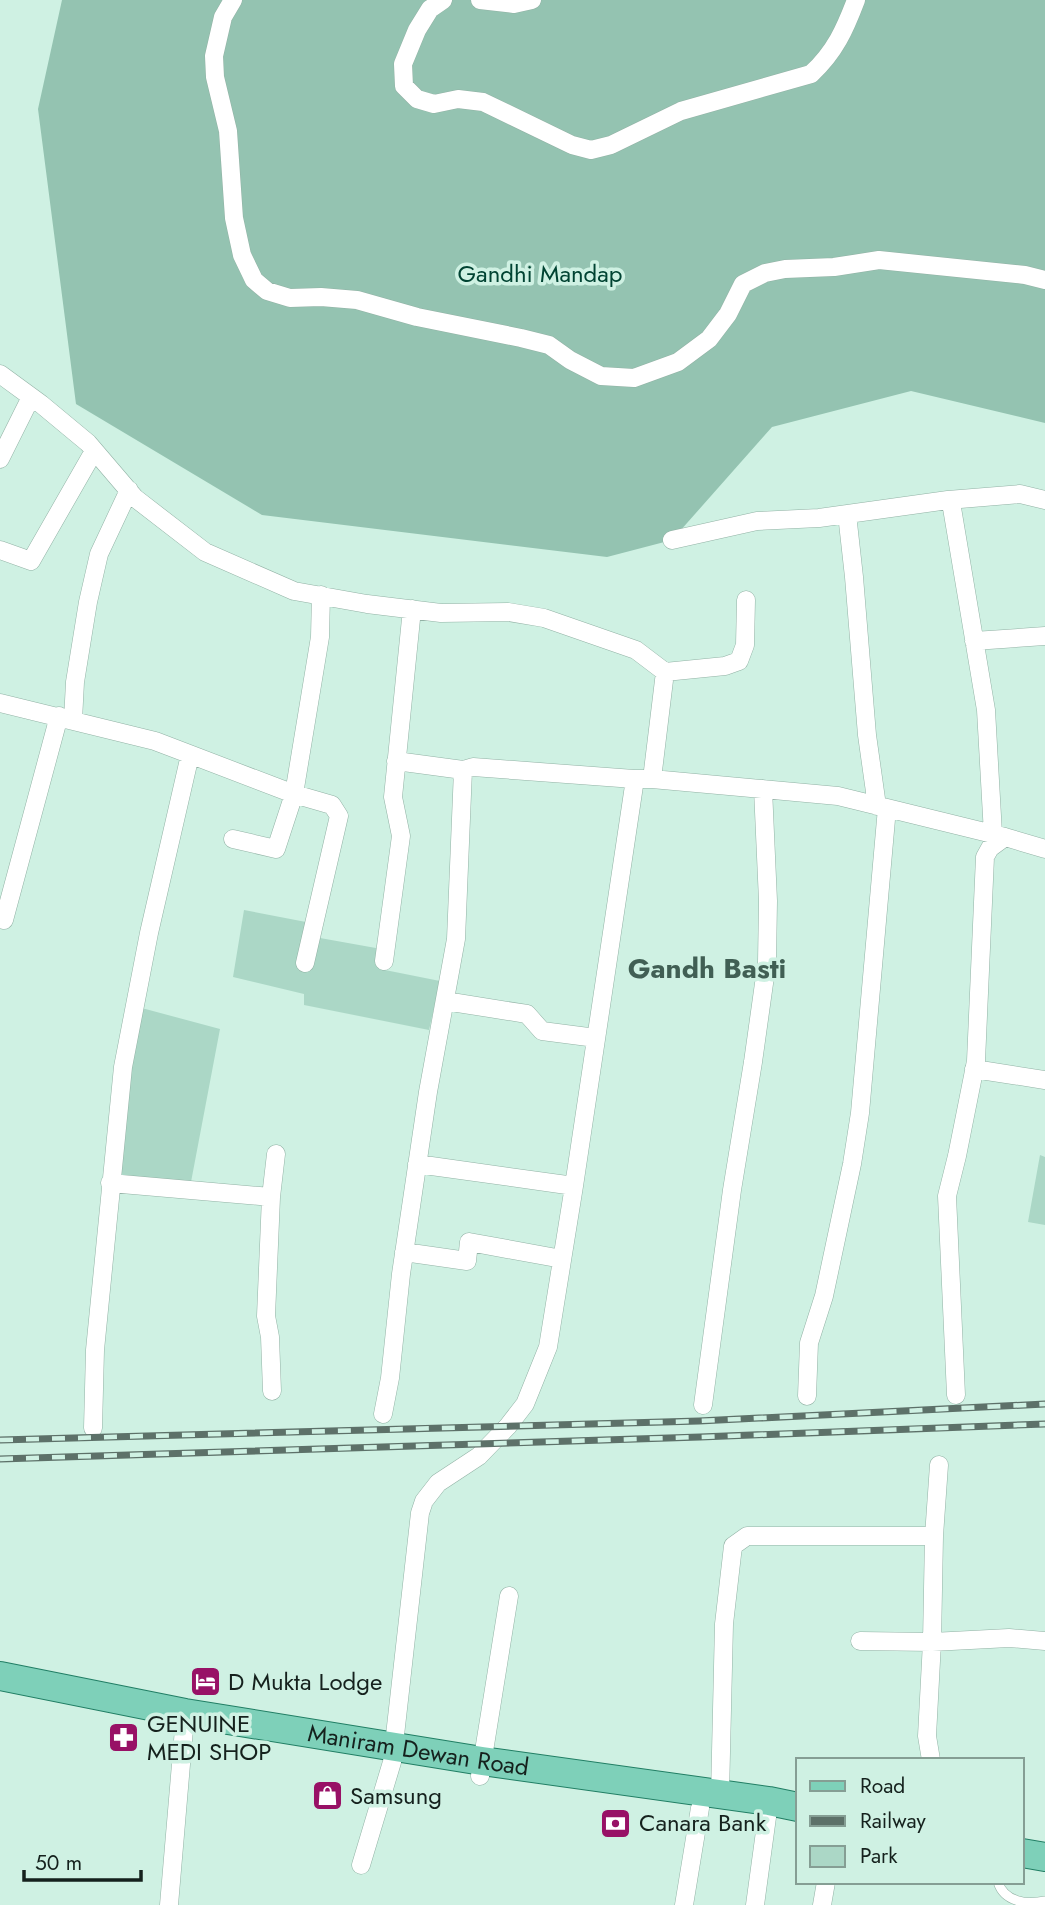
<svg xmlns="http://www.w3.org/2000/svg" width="1045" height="1905" viewBox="0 0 1045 1905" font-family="Jost,sans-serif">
  <rect width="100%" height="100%" fill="#cff1e3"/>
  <path fill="#abd7c6" d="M244 910 306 922 320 938 387 950 385 970 440 981 429 1030 304 1005V994L233 977Z
    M138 1007 220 1029 191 1182 114 1174Z
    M1040 1155 1045 1157V1225L1028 1222Z"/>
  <path fill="#94c3b1" d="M62 0H1045V423L911 391 772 427 672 540 607 557 262 515 76 404 38 109Z"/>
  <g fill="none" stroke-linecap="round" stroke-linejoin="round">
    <defs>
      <path id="service" d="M998 1882C1004 1902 1027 1905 1045 1901"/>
      <path id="minor" d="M233 0 223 17 214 56 215 77 228 131 234 218 242 255 254 280 267 291 290 298 321 297 357 300 417 317 521 338 549 345 570 360 601 376 634 378 678 362 709 339 728 314 743 284 765 273 785 269 834 267 879 260 1025 275 1045 280
        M443 0 430 9 417 30 403 64 404 86 417 99 434 104 458 99 483 102 572 145 591 150 611 145 681 111 811 74C835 52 845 29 856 0
        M480 0 514 4 532 0
        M0 374 41 404 88 443 135 498 205 552 294 591 367 604 441 613 508 612 544 618 636 650 665 672 652 779
        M0 459 31 397
        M948 500 1020 494 1045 500
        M847 514 854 577 867 735 877 806
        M672 540 757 521 819 518 948 500 952 508 986 710 993 834
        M0 550 31 561 94 451
        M974 641 1045 636
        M665 672 725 666 739 661 745 645 746 600
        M0 703 155 741 294 794 332 805 339 816 305 963
        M73 720 75 682 88 602 99 554 129 490
        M396 761 463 770
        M233 839 276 849 294 794 320 637 321 595
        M0 919 4 920 59 716
        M384 961 401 836 393 797 412 609
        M445 1001 527 1014 542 1031 596 1038
        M974 1069 1045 1080
        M417 1164 574 1186
        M110 1183 271 1197 276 1154
        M271 1197 266 1316 270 1337 272 1391
        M404 1252 467 1261 469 1242 562 1259
        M956 1395 947 1196 957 1156 976 1061 985 857 990 848 1005 837 1045 849
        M807 1396 809 1343 824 1296 852 1164 860 1113 887 808
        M703 1405 732 1190 753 1062 767 962 768 901 763 789
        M383 1414 390 1378 401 1274 428 1092 456 939 463 770 473 767 634 779H652L838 796 1005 837
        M93 1428 95 1350 123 1067 149 933 190 755
        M860 1641 932 1642 1009 1638 1045 1641
        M931 1760 927 1736 932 1642 934 1536 939 1465
        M480 1776 509 1596
        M720 1795 724 1624 733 1546 747 1536H934
        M361 1865 392 1762 420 1513 424 1501 438 1483 479 1456 508 1426 525 1404 548 1347 574 1186 635 779
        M169 1905 184 1729
        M684 1905 700 1808
        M755 1905 767 1817
        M822 1905 826 1882"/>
      <g id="primary">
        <path id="s1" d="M0 1676 185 1713 482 1761 769 1801 798 1807"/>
        <path d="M1022 1853 1045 1857"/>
      </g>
    </defs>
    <use href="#service" stroke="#92b2a5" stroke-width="10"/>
    <use href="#minor" stroke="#92b2a5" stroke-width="19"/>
    <use href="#primary" stroke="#217e64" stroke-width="30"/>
    <use href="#service" stroke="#fff" stroke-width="9"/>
    <use href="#minor" stroke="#fff" stroke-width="18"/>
    <use href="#primary" stroke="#7ed0b9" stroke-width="28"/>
    <defs>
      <path id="rail" d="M0 1440 699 1421 1045 1404
        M0 1459 700 1437 1045 1424"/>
    </defs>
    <use href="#rail" stroke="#5d7169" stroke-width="7"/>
    <use href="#rail" stroke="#cff1e3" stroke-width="4.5" stroke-dasharray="13" stroke-linecap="butt"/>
  </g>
  <defs>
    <symbol id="hotel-square" viewBox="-11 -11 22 22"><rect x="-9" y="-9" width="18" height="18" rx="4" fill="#981166" stroke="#cff1e3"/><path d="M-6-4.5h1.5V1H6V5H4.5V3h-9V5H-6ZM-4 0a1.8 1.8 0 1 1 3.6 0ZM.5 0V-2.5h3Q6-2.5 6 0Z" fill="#fff"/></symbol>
    <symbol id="pharmacy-square" viewBox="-11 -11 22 22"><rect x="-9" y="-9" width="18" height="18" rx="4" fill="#981166" stroke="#cff1e3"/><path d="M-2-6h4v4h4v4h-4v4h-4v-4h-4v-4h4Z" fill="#fff"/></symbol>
    <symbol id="shop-square" viewBox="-11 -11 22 22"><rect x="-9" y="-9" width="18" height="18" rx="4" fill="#981166" stroke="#cff1e3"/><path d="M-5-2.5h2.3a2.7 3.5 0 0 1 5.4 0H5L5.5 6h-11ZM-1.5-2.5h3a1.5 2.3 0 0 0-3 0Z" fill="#fff"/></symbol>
    <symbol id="bank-square" viewBox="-11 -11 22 22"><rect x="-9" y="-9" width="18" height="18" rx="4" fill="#981166" stroke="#cff1e3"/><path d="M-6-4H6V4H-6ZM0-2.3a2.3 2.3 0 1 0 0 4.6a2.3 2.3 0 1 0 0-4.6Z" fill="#fff"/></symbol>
  </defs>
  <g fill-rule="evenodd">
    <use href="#hotel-square" x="188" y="1664" width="35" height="35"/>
    <use href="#pharmacy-square" x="106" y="1720" width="35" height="35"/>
    <use href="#shop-square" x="310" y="1778" width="35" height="35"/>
    <use href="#bank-square" x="598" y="1806" width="35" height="35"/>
  </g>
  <g text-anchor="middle" stroke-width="7" stroke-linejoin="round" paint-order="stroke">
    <g font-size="24" fill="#004332" stroke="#cff1e3">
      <text x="540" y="282">Gandhi Mandap</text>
    </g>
    <g font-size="24" fill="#15211d" stroke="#cff1e3" text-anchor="start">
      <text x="228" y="1690">D Mukta Lodge</text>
      <text x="147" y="1732">GENUINE<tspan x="147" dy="28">MEDI SHOP</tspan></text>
      <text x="350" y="1804">Samsung</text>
      <text x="639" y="1831">Canara Bank</text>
    </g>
    <g font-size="24" fill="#15211d" stroke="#cff1e3">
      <text dy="8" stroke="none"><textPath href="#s1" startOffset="425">Maniram Dewan Road</textPath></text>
    </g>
    <g font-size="28" font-weight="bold" fill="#415f54" stroke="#cff1e3">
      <text x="707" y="978">Gandh Basti</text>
    </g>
  </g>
  <rect x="796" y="1758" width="228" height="126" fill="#cff1e3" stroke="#859e94" stroke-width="2"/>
  <rect x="810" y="1781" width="35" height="10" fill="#7ed0b9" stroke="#859e94" stroke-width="2"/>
  <text x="860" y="1793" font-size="21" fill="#15211d">Road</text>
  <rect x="810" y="1816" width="35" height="10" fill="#5d7169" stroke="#859e94" stroke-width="2"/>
  <text x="860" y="1828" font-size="21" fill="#15211d">Railway</text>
  <rect x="810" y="1846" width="35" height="21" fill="#abd7c6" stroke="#859e94" stroke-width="2"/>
  <text x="860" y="1863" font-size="21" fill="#15211d">Park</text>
  <path d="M24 1870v10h117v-10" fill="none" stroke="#15211d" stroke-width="3.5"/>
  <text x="35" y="1870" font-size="21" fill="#15211d" stroke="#cff1e3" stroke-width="5" paint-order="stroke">50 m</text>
</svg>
